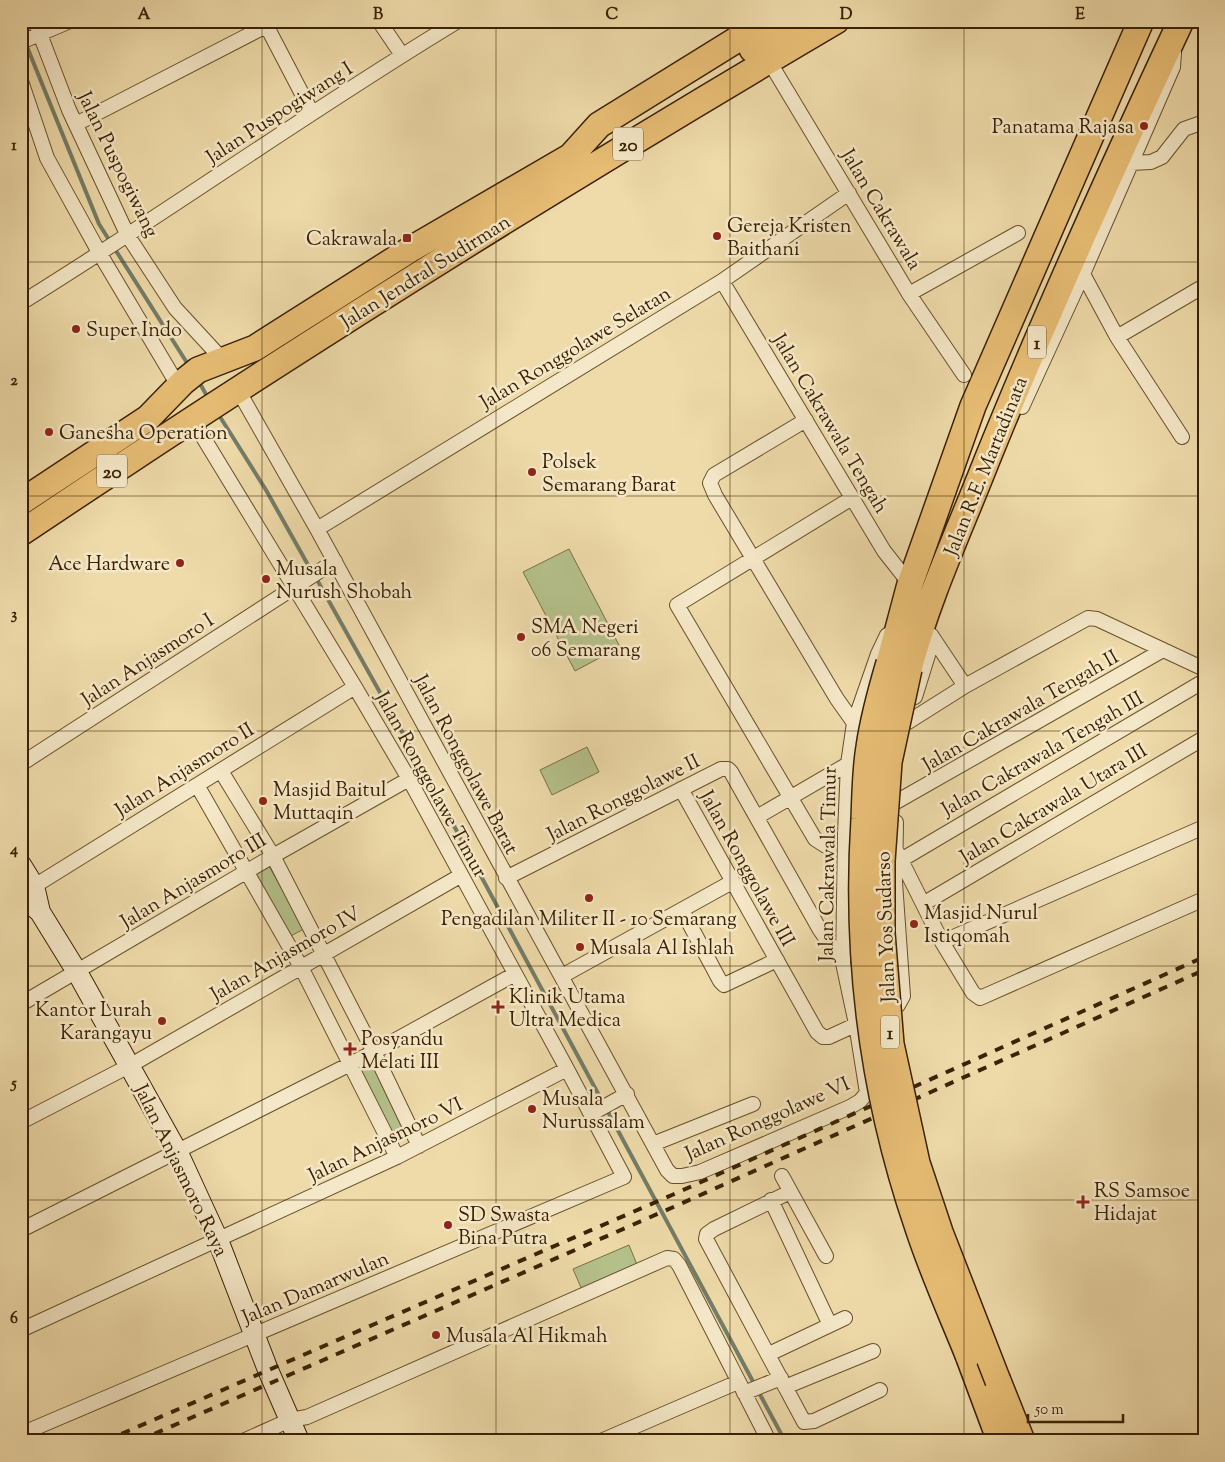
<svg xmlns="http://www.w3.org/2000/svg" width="1225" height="1462" viewBox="0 0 1225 1462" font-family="'Sorts Mill Goudy',serif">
  <rect width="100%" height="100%" fill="#efdbaa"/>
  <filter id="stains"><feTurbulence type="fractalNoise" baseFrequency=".004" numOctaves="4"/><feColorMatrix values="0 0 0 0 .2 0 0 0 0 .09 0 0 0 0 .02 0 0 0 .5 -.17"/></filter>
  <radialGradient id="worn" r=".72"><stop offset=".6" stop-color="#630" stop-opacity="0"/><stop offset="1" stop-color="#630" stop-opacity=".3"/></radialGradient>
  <path fill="#b5c18b" stroke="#787146" d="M569 549 620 647 575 671 523 572Z
    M587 747 599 772 552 795 540 770Z
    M269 866 304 929 287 938 252 875Z
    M374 1063 405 1126 387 1135 356 1071Z
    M629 1245 638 1267 582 1290 573 1269Z"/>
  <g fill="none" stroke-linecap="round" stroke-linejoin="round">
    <path stroke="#747d68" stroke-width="4" d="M21 32 99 224 189 366
      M198 380 208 398
      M217 412 266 490 312 572
      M316 578 439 798 785 1441"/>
    <defs>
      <path id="street" d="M35 21 69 110 128 236 175 308 222 359
        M264 21 312 113
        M379 21 402 55
        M732 21 741 36
        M21 42 70 21
        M769 61 909 294 964 375
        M21 81 47 158 100 254 179 387
        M76 124 266 26
        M1131 163 1151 162 1162 157 1184 129 1204 122
        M1083 274 1117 337 1182 437
        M722 281 884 551 910 584
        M909 294 1018 233
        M21 303C168 212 309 111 458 21
        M1117 337 1204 286
        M238 390 317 529 667 1170 673 1176H682L700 1172 850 1107 860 1101 867 1093 856 1024 843 963 845 834 848 764 854 723 878 654 887 635
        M1022 407 1083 274 1173 67 1174 53
        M806 420 714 475 710 483 715 495 837 699 854 723
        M317 529 722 281 849 193
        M931 635 965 686
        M915 697 933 639
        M908 722 965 686 1088 618 1097 619 1204 669
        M21 764 335 561
        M221 771 273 856 374 1052 419 1146
        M197 785 301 967 397 1157
        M681 789 817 1032 823 1037H829L864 1021
        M896 802 1163 650
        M757 817 848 764
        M826 846 815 839 677 605 852 498
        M897 852 942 942 973 993 980 998 1204 899
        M901 860 1204 681
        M506 878 721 769H728L731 772 820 930 843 963
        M28 890 355 687
        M923 904 1204 738
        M682 910 720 981 724 985 777 960
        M942 942 1204 827
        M562 976 732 882
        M21 1004 273 856 409 779
        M884 1012 898 1005 903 996 895 882 896 822
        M591 1114 627 1094
        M21 1122 131 1065 460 876
        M653 1144 753 1104
        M782 1176 826 1256
        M790 1192 714 1229 707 1234 706 1239 804 1422 814 1421 880 1390
        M771 1200 830 1325
        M21 1230 374 1052 515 974
        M21 1330 397 1157 567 1069
        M769 1354 845 1318
        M785 1387 873 1351
        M744 1393 781 1378
        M21 1434C222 1348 424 1264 624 1177L567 1069 409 779 355 687 192 419
        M243 1441 290 1420 307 1417 667 1258 674 1259 679 1265 769 1441
        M601 1441 738 1382"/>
      <path id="secondary" d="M21 865 34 886 40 912
        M21 895 40 912 77 972 178 1153 218 1240 268 1370 299 1441"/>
      <path id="highway" d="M752 49 799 21
        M21 502 148 418 183 382 198 370 255 348 411 249 571 156 599 125 767 21
        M21 533C287 354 559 184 836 21
        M889 663 910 584 973 406 1141 21
        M909 669C928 597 960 529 987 460 1047 312 1113 166 1181 21
        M968 1355 1000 1441
        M998 1381 1022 1441"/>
    </defs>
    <use href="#street" stroke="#67502b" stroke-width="16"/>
    <use href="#secondary" stroke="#3a2101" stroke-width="22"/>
    <use href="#highway" stroke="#3a2101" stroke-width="28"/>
    <use href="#street" stroke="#f5e8c8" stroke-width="14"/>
    <use href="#secondary" stroke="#f5e8c8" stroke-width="20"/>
    <use href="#highway" stroke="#e8be75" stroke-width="25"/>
    <path stroke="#3a2101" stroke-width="4" stroke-dasharray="9 9" stroke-linecap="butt" d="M105 1441 672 1195 1204 957
      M138 1441 678 1205 1204 970"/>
    <defs>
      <path id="highway-bridge" d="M889 663C881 690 873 719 869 747 865 771 865 795 864 819 855 960 872 1094 918 1228 932 1271 951 1313 968 1355
        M909 669 889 762 882 861V933L891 1044 917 1163 940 1232 998 1381"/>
    </defs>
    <use href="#highway-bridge" stroke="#3a2101" stroke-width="28" stroke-linecap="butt"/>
    <use href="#highway-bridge" stroke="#e8be75" stroke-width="25"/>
  </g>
  <path fill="none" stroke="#3a2101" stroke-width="1" stroke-opacity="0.55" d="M262 21V1441M496 21V1441M730 21V1441M964 21V1441M21 262H1204M21 496H1204M21 731H1204M21 966H1204M21 1200H1204"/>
  <g fill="#8f2418" stroke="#f5e8c8" stroke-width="2">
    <circle cx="1144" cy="126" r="5"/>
    <circle cx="717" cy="236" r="5"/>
    <rect x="402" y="233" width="10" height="10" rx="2.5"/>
    <circle cx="76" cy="329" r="5"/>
    <circle cx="49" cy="432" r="5"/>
    <circle cx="532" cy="472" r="5"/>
    <circle cx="180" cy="563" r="5"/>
    <circle cx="266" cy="579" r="5"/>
    <circle cx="521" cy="637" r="5"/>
    <circle cx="263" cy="801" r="5"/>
    <circle cx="589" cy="898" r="5"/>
    <circle cx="914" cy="924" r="5"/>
    <circle cx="580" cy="947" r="5"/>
    <path d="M495.5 999.5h5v5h5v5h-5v5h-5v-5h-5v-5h5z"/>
    <circle cx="162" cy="1021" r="5"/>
    <path d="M347.5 1041.5h5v5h5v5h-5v5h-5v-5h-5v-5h5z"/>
    <circle cx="532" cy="1109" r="5"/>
    <path d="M1080.5 1194.5h5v5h5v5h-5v5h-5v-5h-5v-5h5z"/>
    <circle cx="448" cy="1225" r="5"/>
    <circle cx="436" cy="1335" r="5"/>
  </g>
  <g text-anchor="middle" stroke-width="5" stroke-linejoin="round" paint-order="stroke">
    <g fill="#f5e8c8" stroke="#725d3d" stroke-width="1">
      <rect x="613" y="127.5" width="30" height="33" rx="4"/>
      <rect x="1028" y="325.5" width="18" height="33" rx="4"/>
      <rect x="97" y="454.5" width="30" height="33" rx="4"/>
      <rect x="881" y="1015.5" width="18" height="33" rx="4"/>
    </g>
    <g font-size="19" font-weight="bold" fill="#3a2101">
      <text x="628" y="151">20</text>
      <text x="1037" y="349">1</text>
      <text x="112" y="478">20</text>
      <text x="890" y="1039">1</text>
    </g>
    <g font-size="20" fill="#3a2101" stroke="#f5e8c8">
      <text transform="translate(279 112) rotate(-33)" y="7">Jalan Puspogiwang I</text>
      <text transform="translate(119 164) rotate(64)" y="7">Jalan Puspogiwang</text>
      <text transform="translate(882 209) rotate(59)" y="7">Jalan Cakrawala</text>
      <text transform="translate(425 271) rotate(-32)" y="7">Jalan Jendral Sudirman</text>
      <text transform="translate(575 347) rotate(-31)" y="7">Jalan Ronggolawe Selatan</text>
      <text transform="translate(831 423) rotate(59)" y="7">Jalan Cakrawala Tengah</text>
      <text transform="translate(985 466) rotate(-68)" y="7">Jalan R.E. Martadinata</text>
      <text transform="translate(147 659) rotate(-33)" y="7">Jalan Anjasmoro I</text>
      <text transform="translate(1020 710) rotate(-30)" y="7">Jalan Cakrawala Tengah II</text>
      <text transform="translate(1042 753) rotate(-30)" y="7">Jalan Cakrawala Tengah III</text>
      <text transform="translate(467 764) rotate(62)" y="7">Jalan Ronggolawe Barat</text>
      <text transform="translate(184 769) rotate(-32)" y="7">Jalan Anjasmoro II</text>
      <text transform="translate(432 784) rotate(61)" y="7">Jalan Ronggolawe Timur</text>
      <text transform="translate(623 797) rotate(-27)" y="7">Jalan Ronggolawe II</text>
      <text transform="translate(1053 803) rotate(-31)" y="7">Jalan Cakrawala Utara III</text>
      <text transform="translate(827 864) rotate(-89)" y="7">Jalan Cakrawala Timur</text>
      <text transform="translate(748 868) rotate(61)" y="7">Jalan Ronggolawe III</text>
      <text transform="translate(193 880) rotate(-31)" y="7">Jalan Anjasmoro III</text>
      <text transform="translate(885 927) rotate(-92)" y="7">Jalan Yos Sudarso</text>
      <text transform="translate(285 953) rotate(-30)" y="7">Jalan Anjasmoro IV</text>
      <text transform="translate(767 1118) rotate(-24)" y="7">Jalan Ronggolawe VI</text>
      <text transform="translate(385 1139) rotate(-26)" y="7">Jalan Anjasmoro VI</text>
      <text transform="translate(182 1170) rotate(64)" y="7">Jalan Anjasmoro Raya</text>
      <text transform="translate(315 1287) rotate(-23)" y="7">Jalan Damarwulan</text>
    </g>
    <g font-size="20" fill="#3a2101" stroke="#f5e8c8" text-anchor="start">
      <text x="1134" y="133" text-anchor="end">Panatama Rajasa</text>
      <text x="727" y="232">Gereja Kristen<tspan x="727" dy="23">Baithani</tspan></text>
      <text x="397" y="245" text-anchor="end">Cakrawala</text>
      <text x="86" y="336">Super Indo</text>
      <text x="59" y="439">Ganesha Operation</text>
      <text x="542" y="468">Polsek<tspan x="542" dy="23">Semarang Barat</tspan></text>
      <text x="170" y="570" text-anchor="end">Ace Hardware</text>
      <text x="276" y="575">Musala<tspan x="276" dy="23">Nurush Shobah</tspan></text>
      <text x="531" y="633">SMA Negeri<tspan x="531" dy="23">06 Semarang</tspan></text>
      <text x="273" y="796">Masjid Baitul<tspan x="273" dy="23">Muttaqin</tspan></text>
      <text x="924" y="919">Masjid Nurul<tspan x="924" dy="23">Istiqomah</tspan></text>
      <text x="589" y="925" text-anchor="middle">Pengadilan Militer II - 10 Semarang</text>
      <text x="590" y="954">Musala Al Ishlah</text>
      <text x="509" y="1003">Klinik Utama<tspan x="509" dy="23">Ultra Medica</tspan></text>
      <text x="152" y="1016" text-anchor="end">Kantor Lurah<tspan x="152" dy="23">Karangayu</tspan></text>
      <text x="361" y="1045">Posyandu<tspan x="361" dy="23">Melati III</tspan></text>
      <text x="542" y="1105">Musala<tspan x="542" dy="23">Nurussalam</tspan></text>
      <text x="1094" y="1197">RS Samsoe<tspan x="1094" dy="23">Hidajat</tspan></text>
      <text x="458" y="1221">SD Swasta<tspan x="458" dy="23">Bina Putra</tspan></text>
      <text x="446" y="1342">Musala Al Hikmah</text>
    </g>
  </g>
  <rect width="1225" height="1462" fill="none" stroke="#efdbaa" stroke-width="55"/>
  <path d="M1028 1414v8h95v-8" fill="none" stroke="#3a2101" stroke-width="2.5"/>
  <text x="1035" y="1414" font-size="15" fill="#3a2101" stroke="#f5e8c8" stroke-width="4" paint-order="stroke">50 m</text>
  <rect x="28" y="28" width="1170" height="1406" fill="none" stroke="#3a2101" stroke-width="2"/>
  <g font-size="16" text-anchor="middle" font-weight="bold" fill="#3a2101">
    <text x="144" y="19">A</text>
    <text x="378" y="19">B</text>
    <text x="612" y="19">C</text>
    <text x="846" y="19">D</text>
    <text x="1080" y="19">E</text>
    <text x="14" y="150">1</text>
    <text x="14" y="385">2</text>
    <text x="14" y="619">3</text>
    <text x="14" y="854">4</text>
    <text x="14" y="1088">5</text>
    <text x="14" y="1323">6</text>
  </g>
  <rect width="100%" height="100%" filter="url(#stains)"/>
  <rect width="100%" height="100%" fill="url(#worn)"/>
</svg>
